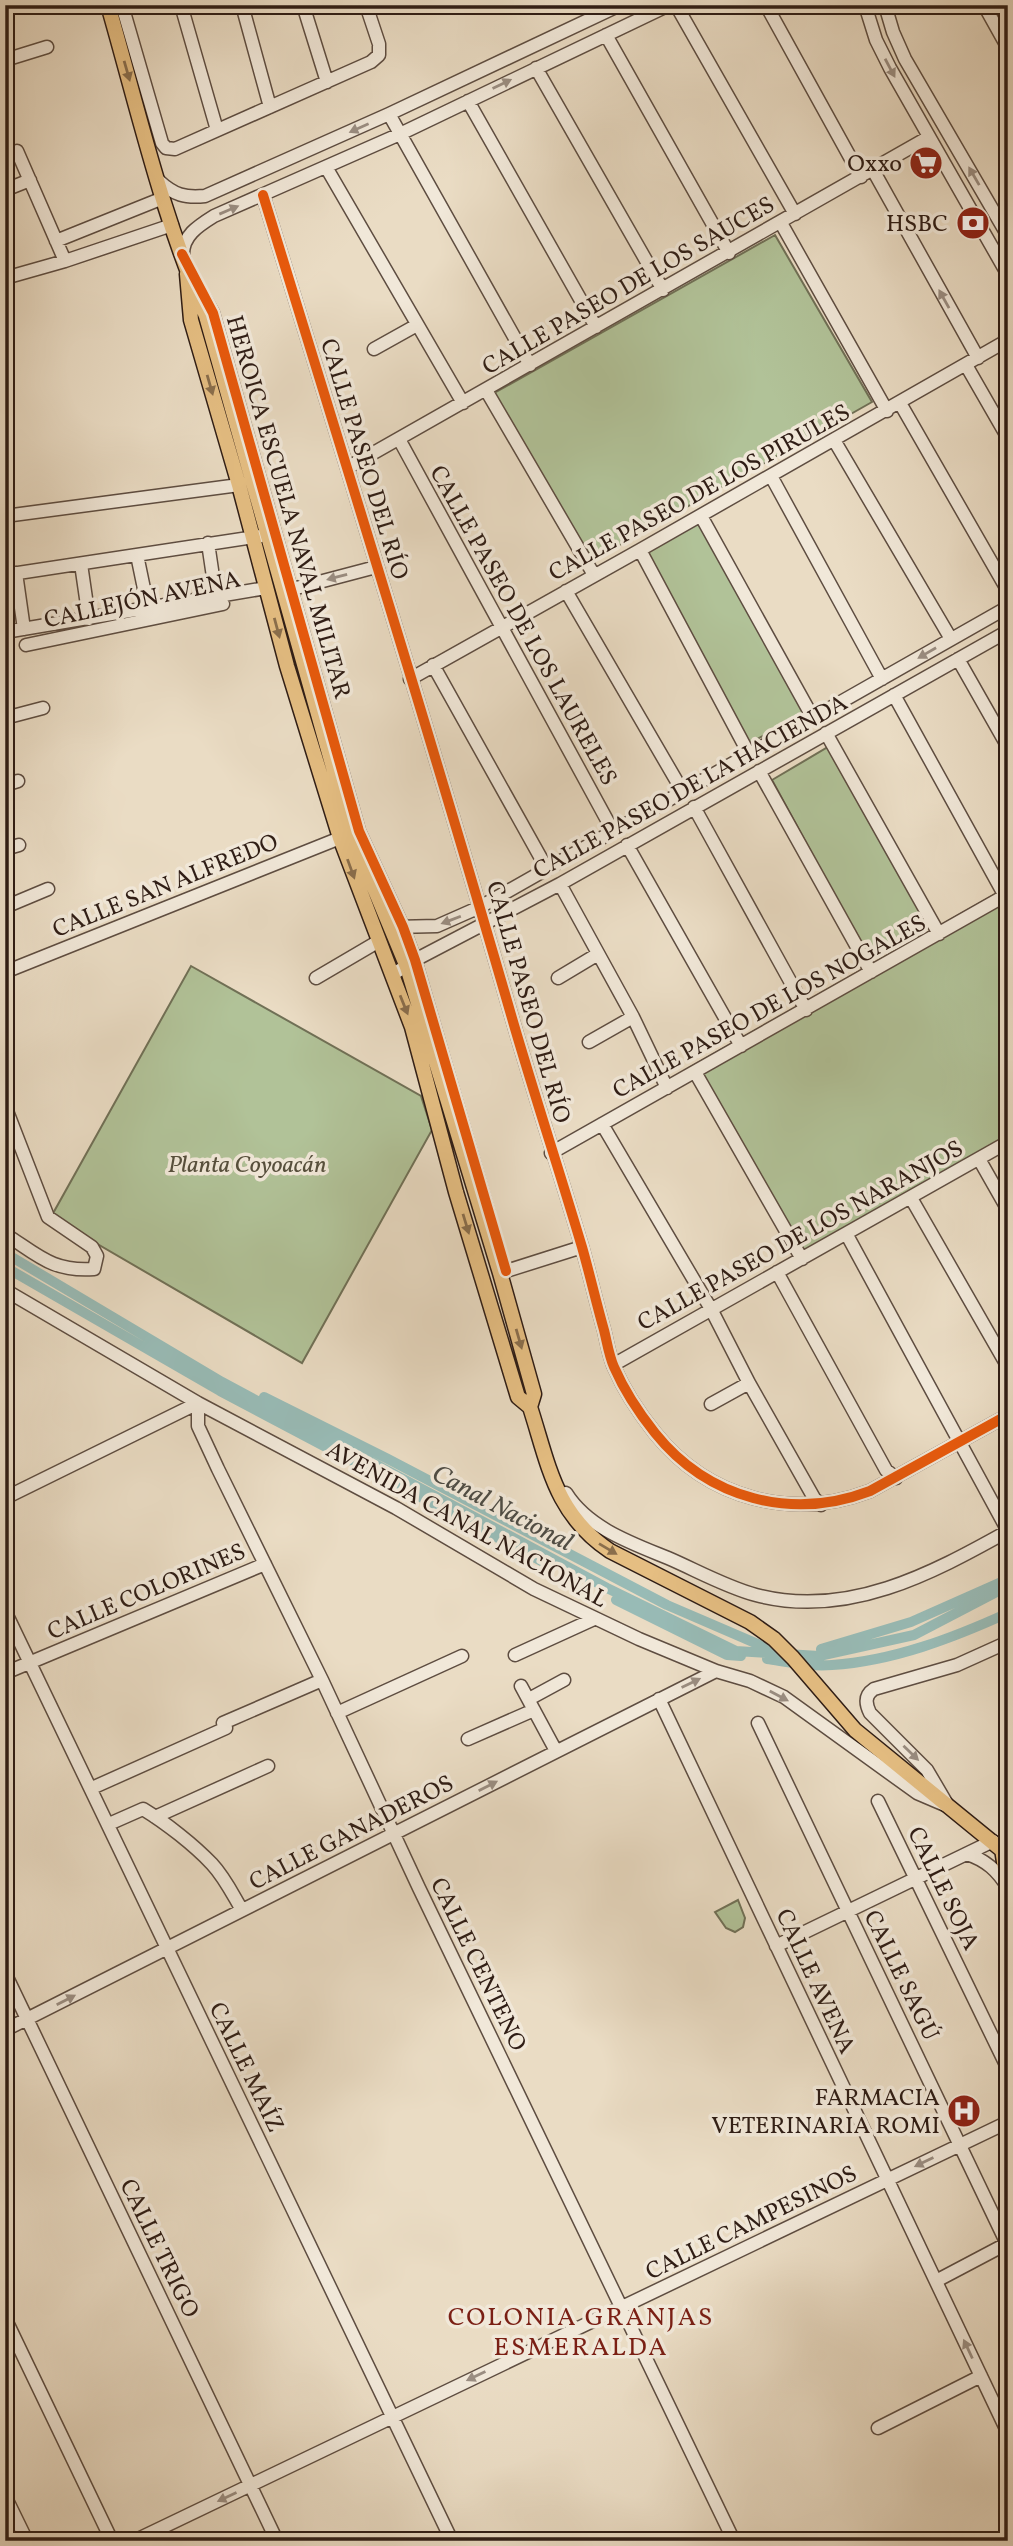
<svg xmlns="http://www.w3.org/2000/svg" width="1013" height="2546" viewBox="0 0 1013 2546" font-family="Vollkorn,serif">
  <rect width="100%" height="100%" fill="#eadcc4"/>
  <filter id="stains"><feTurbulence type="fractalNoise" baseFrequency=".00286" numOctaves="4"/><feColorMatrix values="0 0 0 0 .2 0 0 0 0 .09 0 0 0 0 .02 0 0 0 .5 -.17"/></filter>
  <radialGradient id="worn" r=".72"><stop offset=".6" stop-color="#630" stop-opacity="0"/><stop offset="1" stop-color="#630" stop-opacity=".3"/></radialGradient>
  <path fill="#b1c298" stroke="#707056" stroke-width="2" d="M775 235 872 402 586 564 489 396Z
    M699 521 805 713 748 744 638 557Z
    M833 744 929 924 869 959 772 780Z
    M1008 887V1136L796 1259 689 1068Z
    M191 966 421 1096 432 1130 302 1363 51 1217Z
    M738 1900 745 1918 743 1927 735 1932 726 1928 715 1912Z"/>
  <g fill="none" stroke-linecap="round" stroke-linejoin="round">
    <path stroke="#98bbb6" stroke-width="10" d="M5 1253 222 1382 607 1588 736 1651 819 1656 914 1635 1008 1586
      M5 1267 220 1391 549 1565
      M264 1397 388 1459 667 1605 767 1648H773
      M616 1600 727 1655 741 1656
      M821 1649 911 1622 1008 1579
      M767 1659C788 1662 811 1667 832 1665 893 1661 953 1638 1008 1613"/>
    <defs>
      <path id="minor" d="M122 5 162 143 166 148 175 149 371 62 379 55V44L366 5
        M181 5 217 130
        M242 5 270 107
        M303 5 327 82
        M676 5 795 214
        M766 5 861 177
        M865 5 876 40 890 68 1008 275
        M885 5 893 32 905 59 1008 236
        M984 5 1008 48
        M606 35 729 253
        M5 60 47 47
        M536 68 663 290
        M468 101 596 327
        M389 114 530 365
        M17 151 65 261
        M326 167 463 403
        M873 170 978 358
        M159 181C174 195 185 198 205 196L389 114 620 5
        M5 190 30 180
        M263 195C348 471 434 748 514 1025 536 1100 560 1173 582 1247 590 1275 596 1302 604 1330 607 1342 609 1356 614 1367 624 1390 639 1413 655 1433 708 1499 792 1521 870 1491L1008 1415
        M781 223 887 411
        M56 241 163 198
        M183 256C182 236 198 226 214 216L400 134 669 5
        M5 278 65 261 172 225
        M204 297 213 313 359 831 403 927 415 960 488 1211
        M374 349 417 325
        M966 365 1008 438
        M486 390 594 575
        M900 403 1008 591
        M399 439 613 831
        M834 440 951 639
        M347 468 929 137
        M771 476 882 679
        M5 516 239 485
        M701 516 813 718
        M208 543 216 597
        M640 550 749 754
        M137 555 148 608
        M81 564 89 619
        M16 573 24 629
        M5 575 261 536
        M285 591 376 567
        M566 591 683 792
        M5 632 266 588
        M26 645 223 604
        M958 659 1008 747
        M433 665 547 869
        M410 679 640 550 1008 340
        M894 695 1005 896
        M5 718 43 708
        M826 733 939 934
        M759 771 871 972
        M5 785 18 781
        M694 807 806 1010
        M627 845 741 1046
        M5 849 19 845
        M560 884 633 1017 667 1088
        M5 907 48 889
        M395 927 437 926 480 907 1008 607
        M5 972 340 838
        M392 975 415 960 560 884 1008 631
        M316 978 379 941
        M558 978 598 954
        M589 1042 633 1017
        M695 1072 802 1259
        M5 1106 48 1217 92 1247 97 1256 94 1269C52 1272 38 1255 5 1234
        M602 1124 711 1309 749 1383 814 1498 821 1505
        M551 1153 1008 894
        M979 1159 1008 1210
        M911 1198 1008 1367
        M847 1235 1008 1531
        M777 1272 886 1470 896 1478
        M500 1273 582 1247
        M5 1290 198 1403 396 1508 534 1589 639 1639 716 1671 750 1681 784 1697 917 1793 945 1805
        M613 1365C745 1291 877 1217 1008 1142
        M198 1403V1426L218 1469 322 1680 419 1888 734 2541
        M711 1404 749 1383
        M566 1493C588 1528 631 1543 668 1558 696 1570 726 1587 756 1595 847 1619 931 1574 1008 1531
        M5 1498 198 1403
        M5 1611 452 2541
        M515 1655 594 1619
        M5 1673 265 1564
        M521 1686 556 1751
        M529 1699 564 1680
        M659 1699 1008 2433
        M337 1713 462 1656
        M758 1723 1008 2246
        M468 1739 534 1710
        M92 1788 226 1728 223 1723 322 1680
        M878 1801 1008 2069
        M947 1804 927 1770 870 1713C865 1703 865 1695 874 1689L957 1665 1008 1642
        M155 1817 268 1766
        M109 1824 143 1809C166 1823 194 1845 212 1864 225 1878 233 1895 242 1910
        M967 1854C986 1860 998 1871 1008 1888
        M776 1946 993 1841
        M5 1973 277 2541
        M5 2030 716 1671
        M936 2281 1008 2243
        M5 2318 112 2541
        M878 2428 981 2376
        M5 2496 27 2541
        M134 2541 1008 2122"/>
      <path id="major" d="M108 5C138 109 162 217 206 316L352 835 407 967 500 1273 534 1394 530 1407
        M187 274 191 320 239 485 287 666 340 838 412 1027 456 1192 518 1397 530 1407C549 1466 555 1514 610 1551L750 1622 774 1639 793 1658 855 1730 1008 1855
        M1002 1849 1008 1888"/>
    </defs>
    <use href="#minor" stroke="#5e4d41" stroke-width="15"/>
    <use href="#major" stroke="#2f1d15" stroke-width="17"/>
    <use href="#minor" stroke="#f1e8d9" stroke-width="12"/>
    <use href="#major" stroke="#e5be82" stroke-width="14"/>
    <defs>
      <path id="cycleway" d="M263 195C348 471 434 748 514 1025 536 1100 560 1173 582 1247 590 1275 596 1302 604 1330 607 1342 609 1356 614 1367 624 1390 639 1413 655 1433 708 1499 792 1521 870 1491L1008 1415
        M182 254 213 313 359 831 403 927 415 960 506 1271"/>
    </defs>
    <use href="#cycleway" stroke="#f1e8d9" stroke-width="15"/>
    <use href="#cycleway" stroke="#e8590c" stroke-width="10"/>
  </g>
  <defs><path id="oneway-solid" d="M-6-.8H1V-3.2L6.5 0L1 3.2V.8H-6Z" transform="scale(1.75)"/></defs>
  <g fill="#9a8d81">
    <use href="#oneway-solid" transform="translate(890 68) rotate(62)"/>
    <use href="#oneway-solid" transform="translate(502 84) rotate(-26)"/>
    <use href="#oneway-solid" transform="translate(359 128) rotate(156)"/>
    <use href="#oneway-solid" transform="translate(974 176) rotate(-120)"/>
    <use href="#oneway-solid" transform="translate(229 210) rotate(-23)"/>
    <use href="#oneway-solid" transform="translate(944 299) rotate(-119)"/>
    <use href="#oneway-solid" transform="translate(337 577) rotate(165)"/>
    <use href="#oneway-solid" transform="translate(927 653) rotate(150)"/>
    <use href="#oneway-solid" transform="translate(451 920) rotate(159)"/>
    <use href="#oneway-solid" transform="translate(691 1683) rotate(-26)"/>
    <use href="#oneway-solid" transform="translate(779 1696) rotate(28)"/>
    <use href="#oneway-solid" transform="translate(911 1753) rotate(44)"/>
    <use href="#oneway-solid" transform="translate(488 1786) rotate(-27)"/>
    <use href="#oneway-solid" transform="translate(66 2000) rotate(-27)"/>
    <use href="#oneway-solid" transform="translate(924 2162) rotate(154)"/>
    <use href="#oneway-solid" transform="translate(968 2349) rotate(-115)"/>
    <use href="#oneway-solid" transform="translate(476 2376) rotate(154)"/>
    <use href="#oneway-solid" transform="translate(227 2497) rotate(155)"/>
  </g>
  <g fill="#8a6e4c">
    <use href="#oneway-solid" transform="translate(127 71) rotate(74)"/>
    <use href="#oneway-solid" transform="translate(210 385) rotate(74)"/>
    <use href="#oneway-solid" transform="translate(277 628) rotate(75)"/>
    <use href="#oneway-solid" transform="translate(351 869) rotate(70)"/>
    <use href="#oneway-solid" transform="translate(404 1005) rotate(68)"/>
    <use href="#oneway-solid" transform="translate(466 1224) rotate(73)"/>
    <use href="#oneway-solid" transform="translate(519 1339) rotate(74)"/>
    <use href="#oneway-solid" transform="translate(608 1549) rotate(31)"/>
  </g>
  <defs>
    <symbol id="supermarket-disc" viewBox="-11 -11 22 22"><circle r="9.5" fill="#8f2418" stroke="#f1e8d9"/><path d="M-6-5.5h2.5l.6 2H6L4.5 2H-2.5L-4.4-4H-6ZM-1.5 3.2a1.3 1.3 0 1 0 .1 0ZM3 3.2a1.3 1.3 0 1 0 .1 0Z" fill="#fff"/></symbol>
    <symbol id="bank-disc" viewBox="-11 -11 22 22"><circle r="9.5" fill="#8f2418" stroke="#f1e8d9"/><path d="M-6-4H6V4H-6ZM0-2.3a2.3 2.3 0 1 0 0 4.6a2.3 2.3 0 1 0 0-4.6Z" fill="#fff"/></symbol>
    <symbol id="hospital-disc" viewBox="-11 -11 22 22"><circle r="9.5" fill="#8f2418" stroke="#f1e8d9"/><path d="M-5-5h3v3.5h4V-5h3V5h-3V1.5h-4V5h-3Z" fill="#fff"/></symbol>
  </defs>
  <g fill-rule="evenodd">
    <use href="#supermarket-disc" x="907" y="144" width="38" height="38"/>
    <use href="#bank-disc" x="954" y="204" width="38" height="38"/>
    <use href="#hospital-disc" x="945" y="2092" width="38" height="38"/>
  </g>
  <g text-anchor="middle" stroke-width="7" stroke-linejoin="round" paint-order="stroke">
    <g font-size="24" fill="#2f1d15" stroke="#f1e8d9" text-anchor="end">
      <text x="902" y="171">Oxxo</text>
      <text x="948" y="231">HSBC</text>
      <text x="940" y="2105">FARMACIA<tspan x="940" dy="28">VETERINARIA ROMI</tspan></text>
    </g>
    <g font-size="24" fill="#2f1d15" stroke="#f1e8d9">
      <text transform="translate(628 285) rotate(-30)" y="8">CALLE PASEO DE LOS SAUCES</text>
      <text transform="translate(365 459) rotate(73)" y="8">CALLE PASEO DEL RÍO</text>
      <text transform="translate(699 492) rotate(-29)" y="8">CALLE PASEO DE LOS PIRULES</text>
      <text transform="translate(289 507) rotate(74)" y="8">HEROICA ESCUELA NAVAL MILITAR</text>
      <text transform="translate(142 599) rotate(-12)" y="8">CALLEJÓN AVENA</text>
      <text transform="translate(524 625) rotate(61)" y="8">CALLE PASEO DE LOS LAURELES</text>
      <text transform="translate(690 786) rotate(-29)" y="8">CALLE PASEO DE LA HACIENDA</text>
      <text transform="translate(165 885) rotate(-22)" y="8">CALLE SAN ALFREDO</text>
      <text transform="translate(529 1002) rotate(74)" y="8">CALLE PASEO DEL RÍO</text>
      <text transform="translate(769 1006) rotate(-29)" y="8">CALLE PASEO DE LOS NOGALES</text>
      <text transform="translate(800 1235) rotate(-29)" y="8">CALLE PASEO DE LOS NARANJOS</text>
      <text transform="translate(467 1524) rotate(29)" y="8">AVENIDA CANAL NACIONAL</text>
      <text transform="translate(146 1591) rotate(-23)" y="8">CALLE COLORINES</text>
      <text transform="translate(351 1832) rotate(-27)" y="8">CALLE GANADEROS</text>
      <text transform="translate(944 1888) rotate(64)" y="8">CALLE SOJA</text>
      <text transform="translate(479 1964) rotate(64)" y="8">CALLE CENTENO</text>
      <text transform="translate(902 1975) rotate(64)" y="8">CALLE SAGÚ</text>
      <text transform="translate(816 1981) rotate(65)" y="8">CALLE AVENA</text>
      <text transform="translate(247 2067) rotate(64)" y="8">CALLE MAÍZ</text>
      <text transform="translate(751 2222) rotate(-26)" y="8">CALLE CAMPESINOS</text>
      <text transform="translate(160 2248) rotate(64)" y="8">CALLE TRIGO</text>
    </g>
    <g font-size="24" font-style="italic" fill="#564f3c" stroke="#f1e8d9">
      <text x="247" y="1172">Planta Coyoacán</text>
    </g>
    <g font-size="26" font-style="italic" fill="#4e4c45" stroke="#f1e8d9">
      <text transform="translate(503 1507) rotate(28)" y="9">Canal Nacional</text>
    </g>
    <g font-size="26" letter-spacing="2" fill="#7a1f14" stroke="#f1e8d9">
      <text x="581" y="2325">COLONIA GRANJAS<tspan x="581" dy="30">ESMERALDA</tspan></text>
    </g>
  </g>
  <rect width="1013" height="2546" fill="none" stroke="#eadcc4" stroke-width="28"/>
  <rect x="7" y="7" width="999" height="2532" fill="none" stroke="#2f1d15" stroke-width="3.5"/>
  <rect x="14" y="14" width="985" height="2518" fill="none" stroke="#2f1d15" stroke-width="2"/>
  <rect width="100%" height="100%" filter="url(#stains)"/>
  <rect width="100%" height="100%" fill="url(#worn)"/>
</svg>
